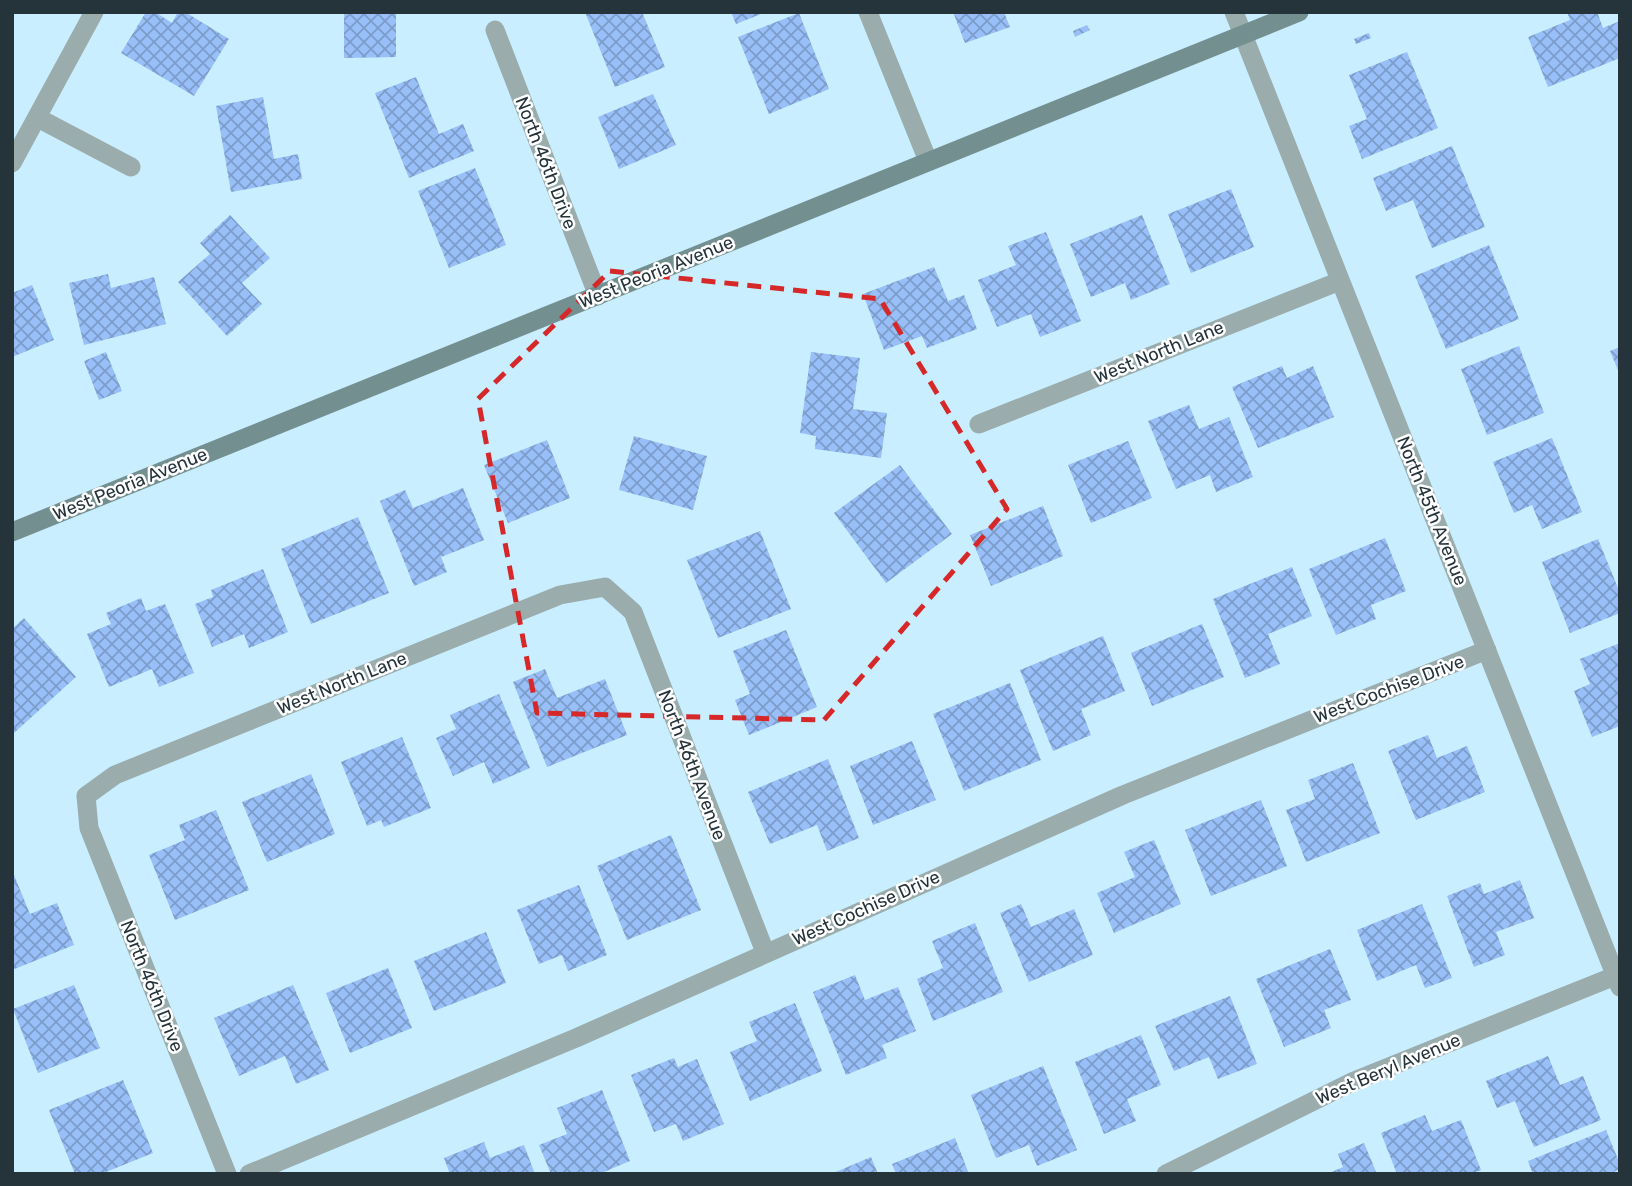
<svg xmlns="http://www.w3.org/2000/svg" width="1632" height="1186" viewBox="0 0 1632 1186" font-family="Rubik,sans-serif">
  <defs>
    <pattern id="building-cross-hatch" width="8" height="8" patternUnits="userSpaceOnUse" patternTransform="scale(1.75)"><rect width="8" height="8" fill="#98bff8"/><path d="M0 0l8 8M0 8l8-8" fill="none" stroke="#7c9cca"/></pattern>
  </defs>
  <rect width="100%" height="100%" fill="#c8eeff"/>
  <path fill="url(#building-cross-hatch)" d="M146 12H155L172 23 178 12H185L229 39 194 96 121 53Z
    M344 12H396V57L344 58Z
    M585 12H642L665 67 615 87Z
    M731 12H766L736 24Z
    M953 12H1004L1010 27 965 43Z
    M1567 12H1597L1603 28 1620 21V58L1548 87 1528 37 1570 20Z
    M799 13 829 89 769 114 738 37Z
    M1087 25 1090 30 1075 37 1073 31Z
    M1369 33 1371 38 1356 44 1354 39Z
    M1407 52 1438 128 1362 159 1349 126 1367 119 1349 75Z
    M416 77 439 134 463 124 474 151 409 178 375 93Z
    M653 94 676 145 619 169 598 117Z
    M263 97 274 159 298 154 302 179 231 192 216 106Z
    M1452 146 1485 227 1432 248 1413 200 1386 211 1373 178Z
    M475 168 506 245 449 268 418 191Z
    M1231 189 1254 247 1191 273 1168 214Z
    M230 215 270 258 242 283 262 304 227 336 178 282 210 254 200 243Z
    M1142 215 1170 284 1131 300 1125 283 1091 297 1070 244Z
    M1046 232 1081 321 1040 337 1031 314 997 327 978 280 1016 265 1008 246Z
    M1489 245 1519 319 1446 349 1415 276Z
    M934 267 948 301 964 295 977 329 927 348 922 336 884 350 863 294Z
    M108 274 111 288 154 277 166 324 84 345 69 283Z
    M32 285 54 340 12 357V293Z
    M1519 346 1544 413 1487 435 1461 369Z
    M1620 347V375L1610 351Z
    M106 352 122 391 99 400 84 361Z
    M811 352 860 358 853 409 887 413 881 458 815 449 816 436 800 433Z
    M1282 366 1287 378 1313 366 1334 417 1258 448 1232 387Z
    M1189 405 1199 429 1229 417 1253 477 1216 492 1210 475 1176 489 1148 421Z
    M634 436 707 456 693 510 619 490Z
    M1552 438 1582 512 1542 529 1532 505 1514 513 1493 462Z
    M547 440 570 498 508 523 484 465Z
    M1128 441 1152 498 1091 523 1068 465Z
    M900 465 952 534 886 583 834 513Z
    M463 488 484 540 441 557 447 572 414 586 380 501 405 490 413 508Z
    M1043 506 1063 556 991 586 970 535Z
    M358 517 389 593 311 624 281 549Z
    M760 531 791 609 718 638 687 560Z
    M1385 538 1406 591 1371 605 1376 619 1336 635 1309 569Z
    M1598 539 1620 593V613L1570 633 1542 562Z
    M1292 567 1312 616 1268 634 1280 664 1245 678 1213 599Z
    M263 569 288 632 249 648 244 634 212 647 195 604 213 597 211 590Z
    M141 598 146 611 165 604 194 673 159 687 152 669 109 687 87 634 111 624 106 613Z
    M24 618 76 677 14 733 12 629Z
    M1202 624 1224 677 1152 706 1131 653Z
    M786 630 817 707 749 735 735 700 750 694 733 651Z
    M1103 636 1125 691 1081 709 1091 735 1053 751 1020 670Z
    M1620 643V726L1592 737 1574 691 1590 684 1580 659Z
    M545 669 557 698 605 679 627 735 547 767 513 682Z
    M1010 683 1041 760 964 791 933 714Z
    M499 694 530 768 493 784 484 762 453 776 436 738 456 729 450 715Z
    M1428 735 1437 758 1467 746 1485 792 1416 820 1388 751Z
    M402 737 431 808 384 827 381 820 367 826 341 762Z
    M912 741 936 800 873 825 850 766Z
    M828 759 859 838 827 851 817 825 770 844 748 792Z
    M1353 763 1380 833 1306 862 1286 810 1315 799 1308 780Z
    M311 774 335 834 267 862 242 802Z
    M1261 800 1287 866 1211 896 1185 830Z
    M216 810 249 890 175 920 149 855 185 840 179 825Z
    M671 835 701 910 627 940 597 866Z
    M1154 840 1181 904 1114 933 1097 893 1135 877 1124 852Z
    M14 875 30 914 57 903 74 945 12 970V876Z
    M1520 880 1534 918 1496 932 1505 955 1474 967 1447 896 1480 883 1484 894Z
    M579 885 607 955 568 971 562 955 539 964 517 910Z
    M1021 904 1031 927 1074 909 1093 955 1029 982 1000 913Z
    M1422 904 1452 978 1425 988 1416 965 1377 981 1357 930Z
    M975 923 1003 992 933 1021 917 979 943 968 932 941Z
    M486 932 506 983 434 1011 414 961Z
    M1330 949 1351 1000 1324 1010 1331 1028 1284 1047 1256 979Z
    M388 968 412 1028 350 1053 326 993Z
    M855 975 865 1000 898 987 916 1031 882 1045 887 1058 846 1075 813 992Z
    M74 985 100 1048 38 1073 13 1009Z
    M293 985 329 1070 296 1084 285 1056 239 1076 214 1018Z
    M1230 996 1257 1064 1218 1079 1209 1057 1174 1071 1155 1026Z
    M795 1003 822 1071 750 1101 730 1052 757 1041 749 1022Z
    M1141 1035 1161 1085 1127 1099 1136 1121 1104 1134 1075 1062Z
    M1548 1056 1560 1085 1583 1076 1601 1120 1534 1147 1515 1101 1497 1108 1486 1081Z
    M674 1058 678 1067 697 1059 724 1124 683 1141 676 1124 654 1132 631 1075Z
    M1043 1066 1077 1150 1037 1166 1029 1145 996 1158 971 1095Z
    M123 1080 153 1153 101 1174H75L49 1110Z
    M602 1090 630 1161 599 1174H551L539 1145 567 1134 557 1108Z
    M1425 1115 1432 1131 1461 1120 1481 1170 1471 1174H1397L1381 1133Z
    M1606 1130 1620 1164V1169L1609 1174H1533L1528 1161Z
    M955 1138 969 1174H896L892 1164Z
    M484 1142 490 1158 524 1145 535 1174H450L444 1158Z
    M1364 1143 1377 1174H1327L1343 1167 1338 1154Z
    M871 1157 878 1174H831Z"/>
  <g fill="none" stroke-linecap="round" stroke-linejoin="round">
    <path stroke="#9aacac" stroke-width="19" d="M868 12 928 161
      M1234 12 1620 987
      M495 30 598 296
      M38 118 131 167
      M12 163 94 12
      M979 424 1340 281
      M227 1174 89 828 86 796 115 775 560 595 605 587 633 612 765 952
      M249 1174 576 1038 1123 795 1487 650
      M1166 1174 1354 1081 1615 976"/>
    <path stroke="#748f8f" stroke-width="19" d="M12 532 1299 12"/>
  </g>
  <path fill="none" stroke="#d62828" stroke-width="5" stroke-dasharray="14 9" stroke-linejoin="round" d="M610 271 880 299 1007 509 824 720 537 713 478 399Z"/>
  <g text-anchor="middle" stroke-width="5" stroke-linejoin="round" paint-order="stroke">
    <g font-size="18" fill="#25343b" stroke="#fff">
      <text transform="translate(546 163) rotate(69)" y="6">North 46th Drive</text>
      <text transform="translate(656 272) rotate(-22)" y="6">West Peoria Avenue</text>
      <text transform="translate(1159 352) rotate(-22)" y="6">West North Lane</text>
      <text transform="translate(130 484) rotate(-22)" y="6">West Peoria Avenue</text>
      <text transform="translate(1432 511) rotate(68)" y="6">North 45th Avenue</text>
      <text transform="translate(342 683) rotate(-22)" y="6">West North Lane</text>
      <text transform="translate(1389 689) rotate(-21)" y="6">West Cochise Drive</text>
      <text transform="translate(692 765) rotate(69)" y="6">North 46th Avenue</text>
      <text transform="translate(866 908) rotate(-24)" y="6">West Cochise Drive</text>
      <text transform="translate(152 986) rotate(68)" y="6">North 46th Drive</text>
      <text transform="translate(1388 1069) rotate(-23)" y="6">West Beryl Avenue</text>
    </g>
  </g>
  <rect width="1632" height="1186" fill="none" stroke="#25343b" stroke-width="28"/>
</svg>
